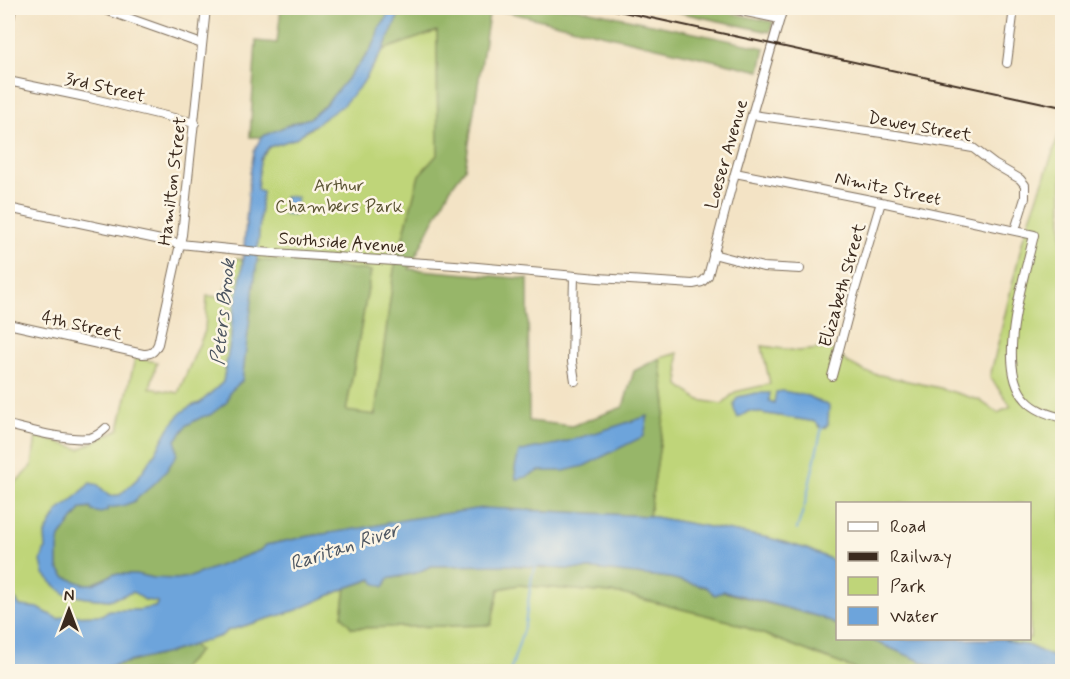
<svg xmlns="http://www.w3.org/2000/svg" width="1070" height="679" viewBox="0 0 1070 679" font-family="Mynerve,sans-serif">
  <rect width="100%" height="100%" fill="#fcf5e5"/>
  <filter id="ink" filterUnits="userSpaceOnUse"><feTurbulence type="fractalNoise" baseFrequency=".0167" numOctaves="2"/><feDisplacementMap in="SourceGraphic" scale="12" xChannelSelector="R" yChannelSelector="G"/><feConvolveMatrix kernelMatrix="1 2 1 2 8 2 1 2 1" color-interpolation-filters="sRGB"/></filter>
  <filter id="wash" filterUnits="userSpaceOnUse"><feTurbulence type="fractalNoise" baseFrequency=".008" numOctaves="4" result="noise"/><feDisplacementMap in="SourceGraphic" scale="24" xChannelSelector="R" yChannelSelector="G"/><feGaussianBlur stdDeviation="1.35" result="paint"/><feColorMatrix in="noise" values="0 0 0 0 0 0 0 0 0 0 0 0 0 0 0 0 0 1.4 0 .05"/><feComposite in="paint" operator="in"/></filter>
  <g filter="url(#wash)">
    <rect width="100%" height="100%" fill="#f3e3c5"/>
    <path fill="#bfd579" stroke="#7d804c" stroke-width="1.5" fill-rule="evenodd" d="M437 31 438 154 419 175 400 249 394 270 375 415 346 412 371 271 291 262 257 260 262 192 257 190 260 159 269 147 294 139 310 129 362 84 383 50Z
      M1062 126V661L1027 645 1017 644 1003 639 1030 638V504H838L837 562 807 549 769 538 649 516 666 404 660 358 678 353 679 385 699 400 722 404 735 392 770 384 762 346 798 351 830 348 847 362 866 372 940 388 979 400 998 413 1011 406 990 377 1023 239ZM769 393V401L828 424 820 427 816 422 749 411 738 417Z
      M236 258 242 259V271L232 320 231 337 223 382 200 403 191 406 169 428 154 455 137 479 120 495 109 496 98 485 90 483 73 500 58 511 45 534 46 549 65 594 87 598 109 600 133 592 145 600 159 601 156 607 138 610H110L102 615 65 616 58 619 38 608 20 606 16 600 8 599V490L32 466 36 436 80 449 119 429 135 358 157 362 150 388 178 393 205 331 207 296 222 297Z
      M518 585 622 594 729 621 860 671 176 672 180 670 199 651 192 645 221 636 227 631 297 610 346 588 342 616 352 628 491 625 499 589Z"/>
    <path fill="#97b669" stroke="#697044" stroke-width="1.5" d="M281 8H390L385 21 379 28 375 42 367 55 327 103 310 118 293 123 261 137H250L256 41 277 43Z
      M402 8H576L765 48 760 71 490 8 465 169 450 189 409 269 528 279 529 421 572 426 623 407 634 371 660 358 666 404 649 516 506 509 310 536 266 545 261 550 191 577 176 579 154 578 136 574H114L93 584H83L65 577 58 568V548L60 537 81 509 108 508 146 490 156 482 177 454 176 440 187 425 202 416 210 415 229 392 242 381 257 260 291 262 371 271 346 411 375 415 394 270 400 249 419 175 438 154 437 31 383 50Z
      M659 8H707L773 22 770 32Z
      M508 565 565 569H594L670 578 820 617 837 625 838 638 869 639 944 671H860L729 621 622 594 518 585 499 589 491 625 352 628 342 616 346 588 373 579 401 577 403 575 416 573 431 566Z
      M192 645 199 651 180 670 176 671 88 672 168 653Z"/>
    <path fill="#6da4db" stroke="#54677c" stroke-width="1.5" d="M390 8H402L383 50 362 84 342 106 294 139 269 147 260 159 257 190 262 192 257 260 242 381 230 392 227 402 210 415 202 417 187 425 176 440 177 454 167 470 156 482 133 502 122 506 108 508 107 511 101 513 92 511 91 508 81 509 60 537 58 548V568L65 577 83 584H93L114 574H136L154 578 176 579 190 577 261 550 266 545 310 536 368 527 408 519 483 508 649 516 769 538 807 549 837 562V625L820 617 724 591 715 595 706 587 670 578 594 569H565L508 565 431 566 416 573 388 579 384 587 374 583 372 579 346 588 297 610 227 631 221 636 168 653 88 671 27 672 25 669 8 668V599L16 600 20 606 38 608 58 619 65 616 102 615 109 610H138L155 607 158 602 145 600 133 592 109 600 87 598 65 594 52 583 44 574 41 561 44 551 46 549 45 534 58 511 73 500 90 483 98 485 109 496 120 495 137 479 154 455 169 428 181 413 191 406 200 403 223 382 231 337 232 320 242 271 250 173 254 152 261 137 293 123 310 118 327 103 367 55 375 42 379 28 385 21Z
      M285 196 297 197 295 215 283 214Z
      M783 391 808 396 829 406 828 424 825 428 820 427 816 422 749 411 738 418 734 409V403L738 397 756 393H770L769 401 774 403 776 392Z
      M648 416 644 436 584 466 564 471H539L526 477 516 479 515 468 519 452C534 447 546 447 561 443 590 435 619 425 648 416Z
      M869 639H1003L1017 644 1027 645 1062 661V671H944Z"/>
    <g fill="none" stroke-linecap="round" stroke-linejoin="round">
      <path stroke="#6da4db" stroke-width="2" d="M797 529 805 504 822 427
        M510 672 525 624 532 576 536 567"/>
    </g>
  </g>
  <g filter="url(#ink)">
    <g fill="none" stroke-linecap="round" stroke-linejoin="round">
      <defs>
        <path id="street" d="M100 8 202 44
          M727 8 780 19
          M8 30 12 8
          M1007 63 1014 8
          M8 81 90 98 195 123
          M753 115 896 135 973 148 994 164 1020 179 1025 185V198L1015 230
          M735 173 881 202 1034 235C1025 275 994 367 1026 400 1036 411 1049 414 1062 418
          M8 208 180 244 259 252 455 265 598 278 693 284 702 282 708 276 735 173 783 8
          M713 254 763 267 800 269
          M574 276 572 362 575 381
          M8 324 143 354C152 354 154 352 158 344L182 235 206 8
          M832 376 854 293 881 202
          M8 425C29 430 68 441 90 438 96 436 102 432 106 428"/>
      </defs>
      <use href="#street" stroke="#7b6b58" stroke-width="10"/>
      <use href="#street" stroke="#fff" stroke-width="8"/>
      <path stroke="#3b2a1e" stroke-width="2" d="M605 8 1062 107"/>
    </g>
  </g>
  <g text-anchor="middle" stroke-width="5" stroke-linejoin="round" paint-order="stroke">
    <g font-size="18" fill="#3b2a1e" stroke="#fcf5e5">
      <text transform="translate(105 87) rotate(13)" y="6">3rd Street</text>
      <text transform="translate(920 126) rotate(10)" y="6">Dewey Street</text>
      <text transform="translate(726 154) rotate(-74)" y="6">Loeser Avenue</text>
      <text transform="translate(172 181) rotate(-83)" y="6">Hamilton Street</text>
      <text transform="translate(888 188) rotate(12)" y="6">Nimitz Street</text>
      <text transform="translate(342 242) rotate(4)" y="6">Southside Avenue</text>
      <text transform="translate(842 285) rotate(-74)" y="6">Elizabeth Street</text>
      <text transform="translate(82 325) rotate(12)" y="6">4th Street</text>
    </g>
    <g font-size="18" fill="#5c5535" stroke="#fcf5e5">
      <text x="339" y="191">Arthur<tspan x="339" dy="21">Chambers Park</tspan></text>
    </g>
    <g font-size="20" font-style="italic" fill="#4c5560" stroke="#fcf5e5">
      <text transform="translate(222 312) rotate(-84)" y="7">Peters Brook</text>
      <text transform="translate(344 546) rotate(-18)" y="7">Raritan River</text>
    </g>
  </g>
  <rect width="1070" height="679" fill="none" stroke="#fcf5e5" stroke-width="30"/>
  <rect x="836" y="502" width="195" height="138" fill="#fcf5e5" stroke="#afa495" stroke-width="1.5"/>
  <rect x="848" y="522" width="30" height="9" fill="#ffffff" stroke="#afa495" stroke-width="1.5"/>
  <text x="890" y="532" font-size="18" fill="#3b2a1e">Road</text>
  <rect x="848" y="552" width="30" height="9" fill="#3b2a1e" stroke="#afa495" stroke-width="1.5"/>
  <text x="890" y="562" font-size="18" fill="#3b2a1e">Railway</text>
  <rect x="848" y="577" width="30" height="18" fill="#bfd579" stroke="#afa495" stroke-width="1.5"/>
  <text x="890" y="592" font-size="18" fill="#3b2a1e">Park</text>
  <rect x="848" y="607" width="30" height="18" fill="#6da4db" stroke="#afa495" stroke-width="1.5"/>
  <text x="890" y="622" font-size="18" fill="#3b2a1e">Water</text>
  <g transform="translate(69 610)" stroke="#fcf5e5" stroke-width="4.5" paint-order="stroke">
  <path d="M0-4.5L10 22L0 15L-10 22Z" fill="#3b2a1e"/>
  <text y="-9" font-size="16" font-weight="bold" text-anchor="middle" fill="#3b2a1e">N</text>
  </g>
</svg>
